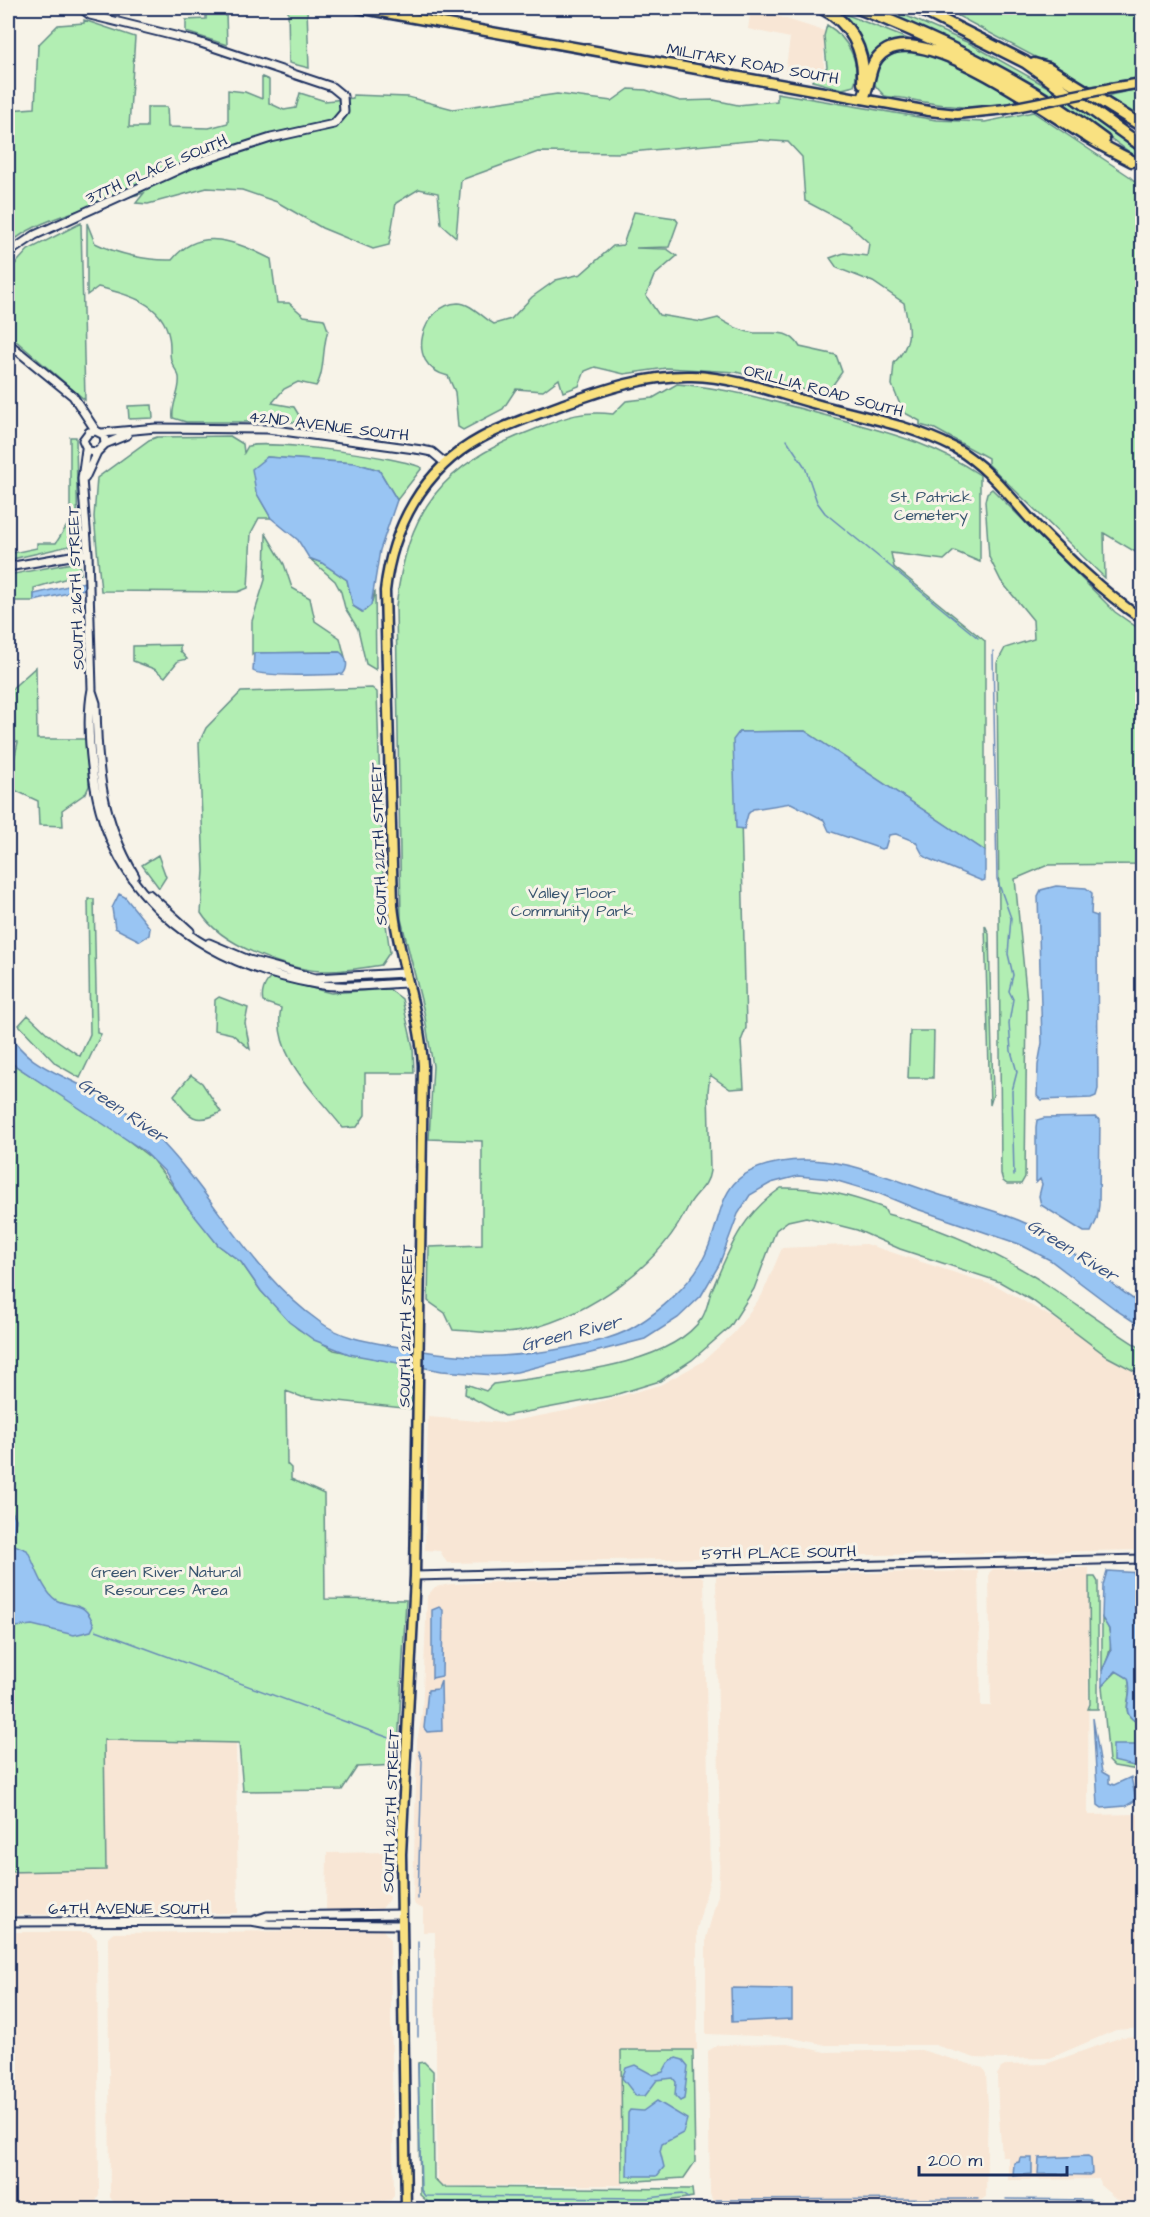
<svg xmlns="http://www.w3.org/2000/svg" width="1150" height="2217" viewBox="0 0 1150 2217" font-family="'Architects Daughter',sans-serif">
  <rect width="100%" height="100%" fill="#f7f3e8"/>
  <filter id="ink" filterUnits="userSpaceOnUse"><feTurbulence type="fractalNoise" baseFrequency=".0167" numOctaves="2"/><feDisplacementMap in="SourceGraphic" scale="12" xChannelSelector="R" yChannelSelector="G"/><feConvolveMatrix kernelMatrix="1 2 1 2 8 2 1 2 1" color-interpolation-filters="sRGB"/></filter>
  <g filter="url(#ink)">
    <path fill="#f8e6d5" d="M751 8 777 12V16L824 31V81L785 74 790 38 748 29Z
      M866 1244 999 1287 1142 1369V1550L447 1563 440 1551 425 1550 428 1417 503 1423 570 1410 660 1385 702 1362 734 1333 762 1295 782 1248Z
      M1089 1568 1088 1815 1142 1814V2028L1116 2030 1050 2058 998 2059 975 2058 935 2045H826L788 2037 706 2034V1938L718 1895 720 1852 716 1576 978 1571 981 1706H991L989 1573 993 1569Z
      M699 1574 704 1579 710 1879 697 1929V2050L621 2051 622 2185 437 2186 435 1932H423V1909L415 1905 413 1899 417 1740 422 1715 427 1596 435 1587 451 1584Z
      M104 1740 236 1743 238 1913 8 1915V1872L106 1870Z
      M390 1852 389 1899 381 1910 326 1911 327 1853Z
      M383 1930 390 1938 394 2195 391 2200 352 2205 116 2206 110 2197 108 1937 112 1933Z
      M8 1932H89L97 1939 99 2195 94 2206H8Z
      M1142 2036V2201L1123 2202 1115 2198 1100 2185 1099 2179 1008 2180V2157H1002L998 2104 997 2075 1001 2068 1007 2065 1046 2064 1122 2037Z
      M787 2044 825 2052 921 2050 983 2068 986 2074 988 2105 986 2197 976 2203 720 2204 713 2201 710 2194 708 2051 718 2045Z"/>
    <path fill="#b2eeb3" stroke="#668e88" stroke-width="1.5" d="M288 8H307L309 68 289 63Z
      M830 8 918 43 903 42 865 70V63Z
      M878 8H888L969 43 1060 94 1052 96 982 56Z
      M963 8H1142V79L1090 86 958 16Z
      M206 9 226 13 227 45 186 32V20L206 19Z
      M84 20 135 37 129 127H147V107H167L168 127 209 128 228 123V90L245 92 262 99V77L269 80V103L284 110 296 108 300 93 325 101 353 98V95L408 97 453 109 557 94 612 101 629 89 646 90 680 101 714 100 738 105 777 101V93L936 120 985 122 1033 112 1129 176 1142 188V556L1104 533 1105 578 988 464V458L935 429 920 425V421L903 412 892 385 894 363C914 342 909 329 904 303L873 282 837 268 830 258 844 253 867 256 869 243 847 223 805 201 802 157 788 142 759 140 620 153 538 152 461 180 456 237 441 224 438 193 419 189 396 203 389 245 373 249 322 228 277 202 242 190 207 188 148 204 136 203 144 193C106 203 33 218 8 246V110L35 108 38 45 58 25 84 23Z
      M827 25C847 37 862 63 854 86L842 89 812 81 814 76 820 75 827 67 824 36Z
      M906 50C947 53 988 81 1024 101 981 112 950 107 908 99 901 97 892 98 885 96 883 95 881 92 879 90 860 71 889 54 906 50Z
      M1142 88V120L1106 96Z
      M1070 101 1142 154V161L1062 103Z
      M634 212 675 218 678 222 669 247 636 248 667 249 677 256 654 276 646 296 659 315 702 322 718 318C730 325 740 331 754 333 773 334 789 328 800 347L836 355 842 372 830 389 820 394 736 372 666 368 624 374 595 367 585 371 579 386 563 392 559 379 543 391 516 389 503 409 463 430 458 427 455 392 448 376C402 365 423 304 458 303 471 303 483 318 494 324L511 319 532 297 556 280 581 274 613 246 623 245Z
      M81 223 85 400 8 334V272L28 250Z
      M87 223 95 243C117 254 148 261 172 260 200 225 237 242 271 259L277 303H289L304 316 324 319 328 330C322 347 325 373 316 386L298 382 284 389 272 403 294 407 303 422H186L173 418C171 403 181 392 179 377 178 372 172 366 171 360 169 353 171 345 169 337 163 303 127 294 98 287L87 295Z
      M677 384C732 388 786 405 839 419 893 434 932 443 980 475V562L954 551 944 560 891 553 894 567 985 641V851L805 731 739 732 746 1028 741 1041 744 1088 730 1089 710 1075 708 1091 710 1171C708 1187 696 1192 689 1205 660 1266 591 1314 526 1330 503 1336 476 1331 453 1330L445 1313 428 1301 429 1247 482 1245V1141L429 1139 433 1066 424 1012 401 919 396 606C407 510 442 464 533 430 564 418 579 410 613 414L626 401 653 398Z
      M152 405 153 418 129 419 128 406Z
      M230 436 243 444 244 453 248 446C271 440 402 457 422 468L397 500 379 470 355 463 267 457 256 492 271 518H259L251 533 248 588 238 592 101 591 94 517 97 478 149 440 157 437Z
      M70 437H76L78 544 8 560V554L37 548V543H56L70 521Z
      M992 489 1115 612 1142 631V864L1048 865 1015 879 1027 1001 1025 1177 1021 1184H1007L1003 1181 1001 1174 997 663 1005 648 1034 639 1033 620 1001 581 989 557 985 501 987 493Z
      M266 534 284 564 292 588 310 598 315 621 340 638 345 657 339 652 254 653 252 655V621L265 580Z
      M309 558 322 563 347 580 353 606 362 612 371 605 375 591 376 670 366 664 358 629 345 608 341 592 335 581Z
      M72 563 79 565 81 574 34 588V601H8V575Z
      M180 645V651L187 659 178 661 165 677 154 669 133 661V646Z
      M36 667 37 739H88L89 786 86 793 62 810 63 826 39 825 38 801 8 787 18 742 8 739V692Z
      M372 688 377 692 384 911 390 952 381 965C362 968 340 972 321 971 285 969 220 944 201 913L204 871 199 743 206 728 241 692Z
      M158 855 166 877 159 888 142 865Z
      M88 899H94L97 1033 101 1034 80 1078 56 1064 19 1025 28 1015 48 1034 80 1056 90 1034Z
      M985 925 989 934 993 1095 990 1105Z
      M271 978 331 993 389 989 402 999 413 1047 414 1073H365V1115L357 1127 343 1128C316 1093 271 1055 281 1008L263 1002C261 994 264 983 271 978Z
      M219 997 248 1008 245 1023 250 1049 232 1034 214 1030 215 1000Z
      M910 1031H934L933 1078H908Z
      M8 1061 104 1122 151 1158 218 1245 241 1262 261 1291 298 1329 334 1350 414 1366 412 1409 302 1397 286 1391 287 1464 291 1468V1479L324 1494 325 1599 406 1600 397 1765 357 1767 342 1790 243 1791 239 1743 104 1740 106 1870 8 1872Z
      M191 1075 202 1083 221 1112C197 1126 187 1117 174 1095Z
      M781 1188C818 1187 849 1195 884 1208L887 1214C942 1228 995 1252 1043 1282 1076 1304 1108 1328 1142 1349V1371L1138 1373 1108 1357 1033 1301 1000 1282 900 1249 857 1230 806 1217 788 1221 776 1230 754 1289 730 1327 692 1360 660 1381 611 1396 505 1416 465 1394 466 1384 486 1391 493 1384C549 1375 668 1369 702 1318 707 1310 708 1301 711 1292 730 1248 740 1217 781 1188Z
      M1089 1577H1095L1098 1582V1709H1088L1090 1704Z
      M1102 1618C1116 1634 1111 1654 1102 1671Z
      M1117 1671 1128 1678C1135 1701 1114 1712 1142 1725V1745H1139L1137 1765 1142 1768V1783L1138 1770 1114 1766 1109 1761 1102 1686Z
      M621 2050H693L695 2162 684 2178 622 2182Z
      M424 2062 433 2071 434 2179 442 2187 692 2189 693 2197 653 2203 428 2202 420 2195 418 2063Z"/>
    <path fill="#99c5f3" stroke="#6789b7" stroke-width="1.5" d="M267 457 355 463 379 470 397 500 380 550 371 605 363 612 353 606 347 580 322 563 309 558 298 540 271 518 256 492 252 469Z
      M85 582V589L34 601V594Z
      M340 652C347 657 349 667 343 674 329 675 261 677 253 671L254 653Z
      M805 731 985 851V880L982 881 929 859 923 855 916 842 896 834 889 835 885 848 881 849 829 831 824 820 791 803 753 809 748 814 744 829 736 828 733 740 739 732Z
      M1056 886 1086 888 1092 893 1091 914 1097 916 1098 1089 1096 1096 1091 1098 1041 1100 1037 1096 1038 1065 1042 1043 1038 896 1041 890Z
      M119 894 125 897 150 928 149 935 140 941 115 928 112 908Z
      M8 1032C23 1057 41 1066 66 1078 93 1091 133 1113 154 1134 213 1192 251 1274 320 1322 343 1339 371 1342 399 1347 466 1359 503 1360 571 1347 594 1342 617 1338 637 1325 660 1311 688 1286 701 1263 728 1215 710 1174 781 1162 835 1152 892 1180 943 1196 976 1206 1011 1214 1041 1231 1077 1252 1107 1283 1142 1305V1327L1119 1312 1050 1260 1019 1244 914 1208 878 1193 831 1179 798 1176 771 1183 750 1195 738 1214 719 1265 701 1296 678 1318 645 1339 517 1372 494 1375 442 1371 349 1354 314 1340 289 1322 261 1291 241 1262 218 1245 185 1204 166 1173 144 1151 10 1062Z
      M1095 1117 1100 1120 1099 1205 1097 1219 1091 1232H1084L1041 1205 1039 1196 1042 1184 1040 1179 1036 1183V1127L1037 1120 1044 1118Z
      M8 1503 16 1519 12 1544 27 1550C35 1564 43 1592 56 1600 74 1609 84 1599 94 1625L91 1631 74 1635 32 1625 8 1628Z
      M1107 1571 1142 1573V1725C1114 1712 1136 1701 1128 1678L1116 1671 1102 1686V1671L1111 1651 1109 1629 1102 1618 1103 1585Z
      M439 1607 443 1610 442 1676 432 1678V1610Z
      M441 1681 442 1731 427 1732 424 1728 428 1690 438 1689Z
      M1093 1718 1102 1772 1109 1776V1783L1114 1785 1131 1777 1136 1800 1126 1806 1102 1808 1098 1805Z
      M1142 1745V1768L1113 1761V1745Z
      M731 1988 792 1989V2019L732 2022Z
      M676 2058 683 2060 688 2066 684 2099 680 2101 675 2096 676 2082 673 2078 657 2080 645 2096H636L622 2078 626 2068 635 2065 653 2075 663 2072 668 2063Z
      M657 2101 687 2119 683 2133 662 2144 660 2151 664 2167 657 2176H627L628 2113 630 2110 643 2111Z
      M1088 2156 1091 2158 1092 2173 1089 2175 1038 2174 1039 2158Z
      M1020 2158H1032V2174L1013 2176 1014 2163 1019 2162Z"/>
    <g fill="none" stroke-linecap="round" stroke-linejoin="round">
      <path stroke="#6789b7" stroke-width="1.5" d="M787 440 805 467 817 502 825 513 978 638
        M993 651 997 879 1011 918 1008 954 1013 975 1009 991 1013 999 1009 1023 1011 1051 1017 1072 1012 1091 1014 1176
        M96 1630 395 1740
        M418 1899 422 1761 419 1751
        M418 1941V2037
        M418 2064 421 2190 425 2196 649 2198 682 2194 688 2198
        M1006 2199 1091 2200
        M716 2200 978 2199"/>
      <defs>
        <path id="minor" d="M8 253 35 235 191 164 271 138 334 124 344 112 343 96 332 87 195 41 90 15 81 8
          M8 343 73 396 96 431
          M102 433 156 428 268 429 422 450 432 452 445 463
          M105 444 104 435 96 431 89 432 83 440 88 451 97 452 105 444 127 435
          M86 449 82 479 88 553 92 689C87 714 89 741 92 766 105 892 196 963 316 984 345 989 377 984 407 983
          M85 478 97 452
          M8 567 88 553
          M92 691 96 703C97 768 101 818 135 876
          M149 894 190 931
          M209 943 249 960 315 978 404 973
          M415 1576 1142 1559
          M255 1920 267 1916 402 1914
          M8 1922 251 1921 268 1924 402 1925"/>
        <path id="major" d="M358 8 929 111 957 114 1006 109
          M1111 88 1142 83
          M406 2210 401 1854 415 1576 423 1065C420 1011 398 959 393 905L385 591C392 528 423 469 481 438 507 424 536 415 564 404 606 389 646 375 692 376 735 377 775 393 816 404 864 417 910 425 955 448 984 464 1008 494 1030 519 1065 555 1101 591 1142 619"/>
        <path id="highway" d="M822 8C851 23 865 50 863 83
          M858 8C945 42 1030 83 1104 140
          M918 8 1025 62 1142 146
          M1034 64 1048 68 1142 126
          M863 98C872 80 867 61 887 50 930 26 1049 114 1088 137 1102 146 1117 153 1132 161"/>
      </defs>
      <use href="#minor" stroke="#1b2f5e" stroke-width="11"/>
      <use href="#major" stroke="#1b2f5e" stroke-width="13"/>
      <use href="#highway" stroke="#1b2f5e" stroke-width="15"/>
      <use href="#minor" stroke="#f7f3e8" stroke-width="7"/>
      <use href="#major" stroke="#f9e181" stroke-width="8"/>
      <use href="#highway" stroke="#f9e181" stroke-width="10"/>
      <defs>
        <path id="major-bridge" d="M1006 109 1111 88"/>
      </defs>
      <use href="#major-bridge" stroke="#1b2f5e" stroke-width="13" stroke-linecap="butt"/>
      <use href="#major-bridge" stroke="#f9e181" stroke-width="8"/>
    </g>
  </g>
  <g text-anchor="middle" stroke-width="6" stroke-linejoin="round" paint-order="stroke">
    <g font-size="16" fill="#1b2f5e" stroke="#f7f3e8">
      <text transform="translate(753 63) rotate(10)" y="6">MILITARY ROAD SOUTH</text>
      <text transform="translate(156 168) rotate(-23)" y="6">37TH PLACE SOUTH</text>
      <text transform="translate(824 390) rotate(15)" y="6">ORILLIA ROAD SOUTH</text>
      <text transform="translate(329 425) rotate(7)" y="6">42ND AVENUE SOUTH</text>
      <text transform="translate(75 588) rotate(-92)" y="6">SOUTH 216TH STREET</text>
      <text transform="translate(378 844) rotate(-92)" y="6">SOUTH 212TH STREET</text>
      <text transform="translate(405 1326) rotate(-89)" y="6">SOUTH 212TH STREET</text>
      <text transform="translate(779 1552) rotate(-1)" y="6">59TH PLACE SOUTH</text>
      <text transform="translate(390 1811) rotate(-88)" y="6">SOUTH 212TH STREET</text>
      <text x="129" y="1914">64TH AVENUE SOUTH</text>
    </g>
    <g font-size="16" fill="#39556f" stroke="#f7f3e8">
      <text x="931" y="502">St. Patrick<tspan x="931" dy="18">Cemetery</tspan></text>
      <text x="572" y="898">Valley Floor<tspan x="572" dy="18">Community Park</tspan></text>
      <text x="166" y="1577">Green River Natural<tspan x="166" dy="18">Resources Area</tspan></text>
    </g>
    <g font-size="18" font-style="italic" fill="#3a5483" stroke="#f7f3e8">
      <text transform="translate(123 1110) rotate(34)" y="6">Green River</text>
      <text transform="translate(1073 1250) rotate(32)" y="6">Green River</text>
      <text transform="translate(571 1333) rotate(-14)" y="6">Green River</text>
    </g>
  </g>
  <rect width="1150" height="2217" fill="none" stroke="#f7f3e8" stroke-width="30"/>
  <rect x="15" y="15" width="1120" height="2187" fill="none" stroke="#1b2f5e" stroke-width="2" filter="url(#ink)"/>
  <path d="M919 2166v9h148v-9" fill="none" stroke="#1b2f5e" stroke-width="3"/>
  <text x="928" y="2166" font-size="18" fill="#1b2f5e" stroke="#f7f3e8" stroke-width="4.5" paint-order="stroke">200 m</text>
</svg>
